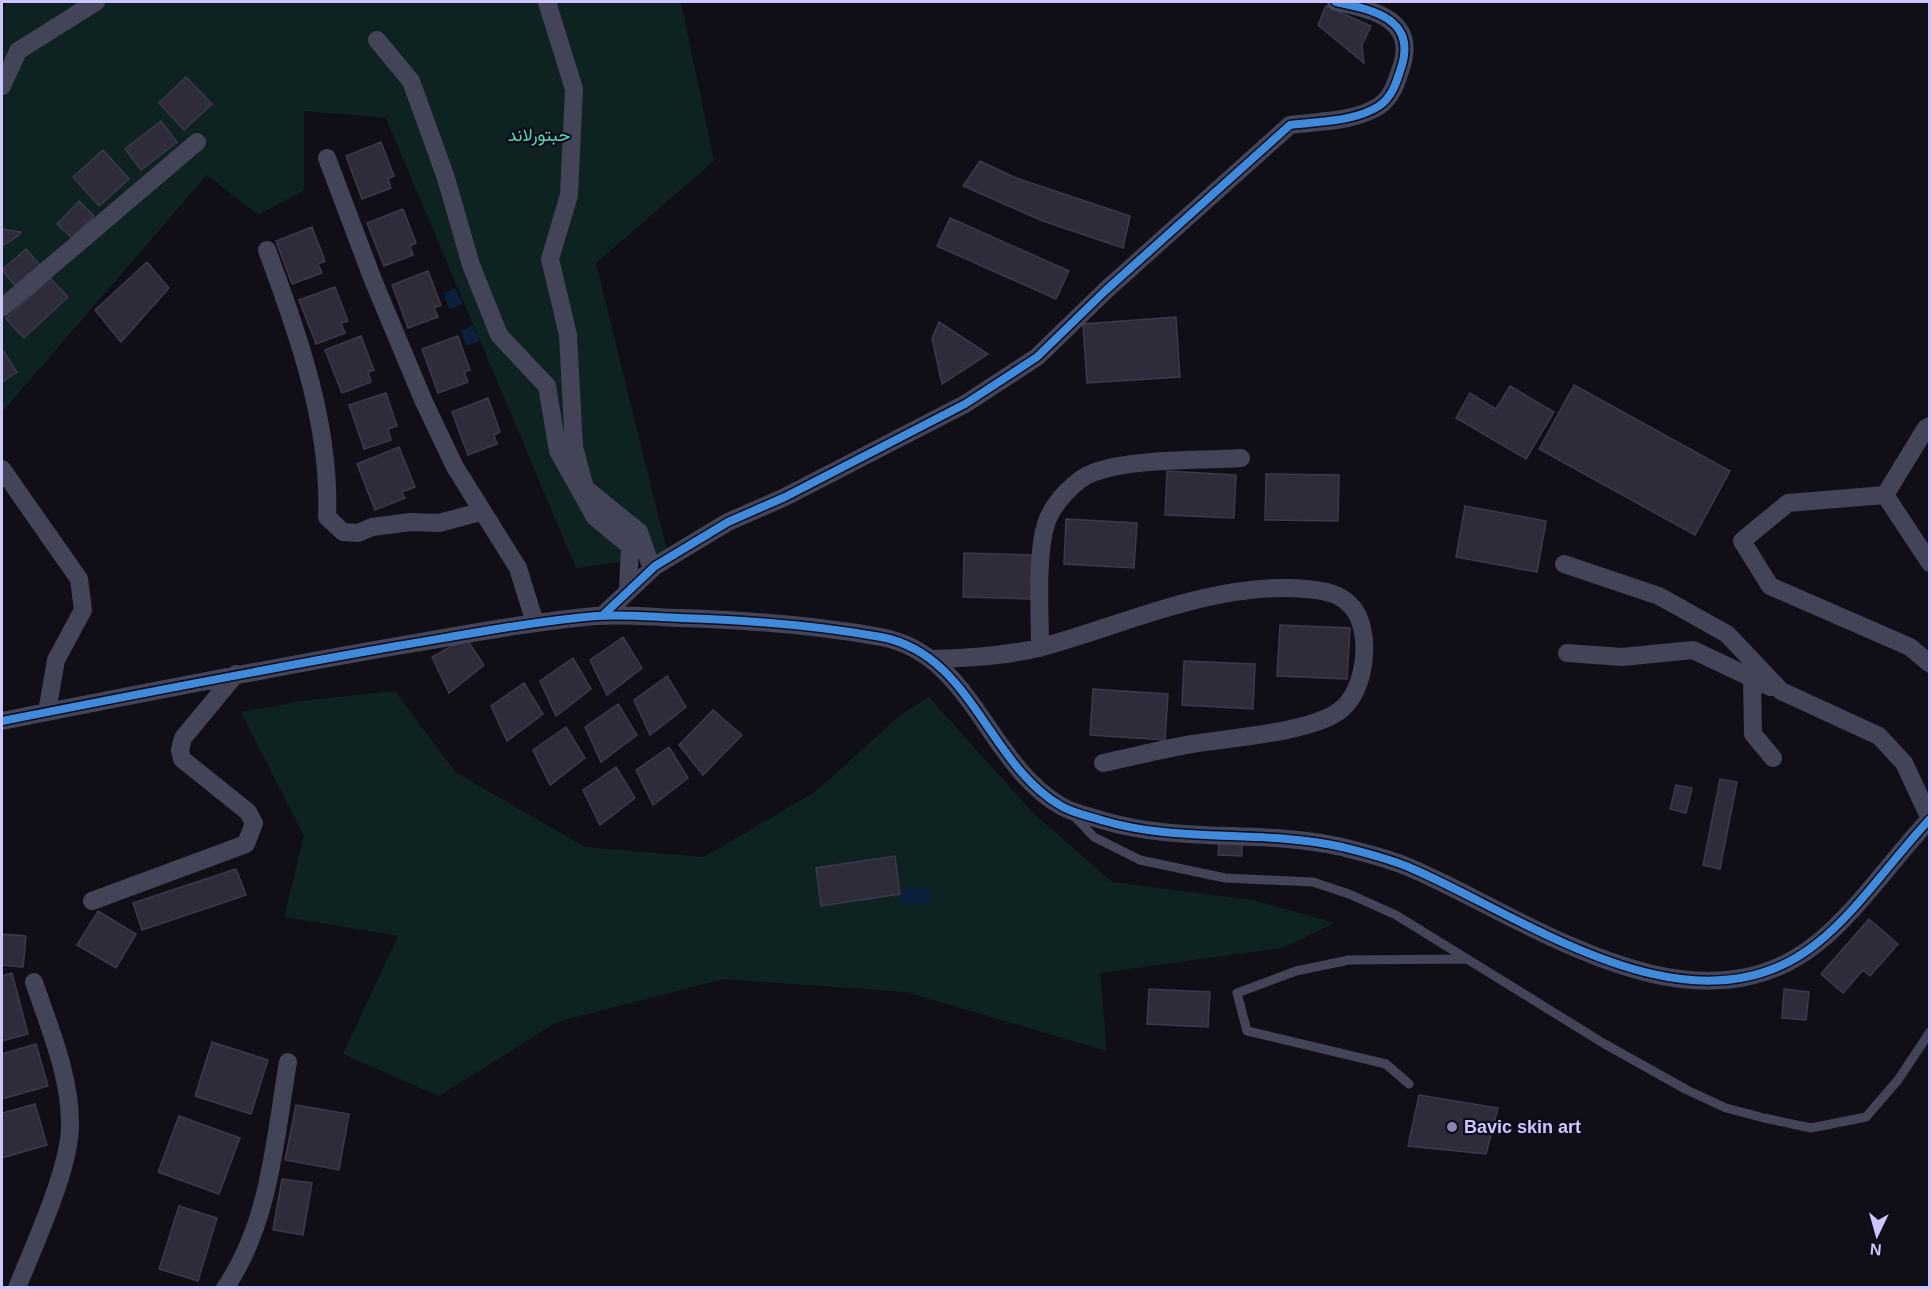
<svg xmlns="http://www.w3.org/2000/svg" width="1931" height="1289" viewBox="0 0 1931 1289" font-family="Arial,Vazirmatn,sans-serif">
  <rect width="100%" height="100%" fill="#100f18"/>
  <path fill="#0e2222" d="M9 2H681L714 161 596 263 668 555 576 568 386 118 304 111V190L258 215 207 175 2 412V9Z
    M395 691 455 772 585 847 704 857 815 792 899 716 929 697 1033 813 1112 882 1253 900 1335 923 1282 948 1100 973 1107 1051 906 992 723 979 557 1022 439 1096 343 1054 398 936 284 917 304 836 241 712 302 701Z"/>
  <path fill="#0c203b" d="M455 288 463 304 449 309 444 293Z
    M472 325 480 341 466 346 461 331Z
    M930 888 931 904 901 905 900 889Z"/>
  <path fill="#2e2c3b" stroke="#3b394d" stroke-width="1.5" d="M1326 6 1371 26 1362 45 1364 63 1318 25Z
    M186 77 212 104 184 130 159 103Z
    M161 121 177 142 141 170 125 149Z
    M381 142 394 176 388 179 391 188 362 199 346 156Z
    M103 150 129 179 99 206 73 177Z
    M980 161 1016 178 1130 216 1123 248 1043 221 963 186Z
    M79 201 94 216 72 238 57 224Z
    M403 209 416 243 410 246 413 255 384 266 367 223Z
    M950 218 1069 271 1056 299 937 246Z
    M312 227 325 261 318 264 322 273 292 284 276 241Z
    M2 229 21 232 18 236 2 246Z
    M26 249 40 265 16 287 2 270Z
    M147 262 169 288 121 342 95 310Z
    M428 271 441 305 434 308 438 317 408 328 392 285Z
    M50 278 68 297 24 338 6 319Z
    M335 287 348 321 341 323 345 333 316 344 299 300Z
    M1176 317 1180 377 1087 383 1083 324Z
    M939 322 988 354 942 384 932 338Z
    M361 336 374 370 368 372 371 382 342 393 325 350Z
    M458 336 470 370 464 372 468 382 438 393 422 349Z
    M2 349 17 372 2 382Z
    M1574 385 1730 471 1695 535 1539 449Z
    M1510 386 1554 412 1526 459 1456 418 1470 393 1496 409Z
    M386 393 397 426 388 429 391 440 364 449 349 405Z
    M488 398 500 432 494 435 497 444 468 455 452 412Z
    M399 447 415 487 402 492 405 498 375 510 357 464Z
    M1167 471 1236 475 1234 518 1165 515Z
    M1266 474 1339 475 1338 521 1265 520Z
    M1465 506 1546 521 1537 572 1456 557Z
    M1066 519 1137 523 1134 568 1064 564Z
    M964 553 1034 555 1032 599 963 597Z
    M1280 625 1350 628 1347 679 1277 676Z
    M623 637 642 668 607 695 590 660Z
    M466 638 484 665 449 693 432 657Z
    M573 658 591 689 556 716 540 681Z
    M1184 661 1255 664 1253 709 1182 705Z
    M667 676 686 707 650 735 634 700Z
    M524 683 543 714 507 741 491 706Z
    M1093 689 1168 694 1165 740 1090 735Z
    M618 704 637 735 601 762 585 727Z
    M713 710 742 735 703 775 679 745Z
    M566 727 585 758 550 785 533 750Z
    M669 747 688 778 653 805 636 770Z
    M616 767 635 798 600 825 583 790Z
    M1720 779 1737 782 1720 869 1703 865Z
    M1676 785 1692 788 1686 813 1670 809Z
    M1219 842 1242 843V856L1218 855Z
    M895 856 900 894 821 906 816 868Z
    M236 869 246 895 142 930 133 903Z
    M98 911 136 934 116 968 77 945Z
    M1869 919 1898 944 1870 976 1863 970 1843 993 1821 974Z
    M2 934 26 936 23 967 2 965Z
    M12 973 28 1034 2 1041V976Z
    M1149 989 1210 992 1208 1027 1147 1024Z
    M1784 989 1809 992 1806 1020 1782 1018Z
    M212 1042 268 1060 251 1114 195 1096Z
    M36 1044 48 1086 2 1099V1054Z
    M1419 1095 1498 1108 1486 1154 1408 1146Z
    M35 1104 47 1145 2 1158V1113Z
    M296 1105 349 1114 339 1170 285 1160Z
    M179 1116 240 1138 219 1194 158 1172Z
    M282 1179 312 1183 303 1235 273 1230Z
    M179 1206 217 1218 198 1281 159 1269Z"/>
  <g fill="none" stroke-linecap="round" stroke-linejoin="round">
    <path stroke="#444459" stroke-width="9" d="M1073 815 1094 837 1140 860 1225 878 1313 882 1349 894 1396 915 1603 1043 1687 1090 1726 1108 1764 1118 1811 1128 1866 1117 1898 1080 1930 1032
      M1409 1084 1386 1064 1247 1031 1237 993 1296 971 1349 960 1466 959"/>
    <path stroke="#444459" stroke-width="18" d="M547 2 574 89 569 195 550 259 568 335 574 447 585 488 639 532 652 569
      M377 40 411 81 446 178 471 265 499 335 547 386 558 451 595 517 630 546 628 589
      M2 86 18 51 96 2
      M327 158 373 280 424 402 455 467 518 568 535 623
      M267 250C298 335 331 425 327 517L343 532 358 533 372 527 411 522 439 523 480 512
      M2 308 197 142
      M2 469 79 579 83 610 56 660 47 712
      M1885 495 1926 428 1930 426
      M1930 563 1885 495 1788 503 1742 541 1770 586 1910 647 1930 664
      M1564 564 1659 596 1727 634 1781 691 1879 736 1904 763 1930 819
      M602 616 655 566 728 522 785 497 965 404 1037 357 1105 291 1290 125C1319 121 1354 122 1379 106 1391 98 1396 84 1400 71 1419 20 1375 10 1336 2
      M1040 648C1040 613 1036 556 1046 524 1052 504 1076 478 1095 472 1135 458 1199 461 1241 458
      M1567 653 1622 657 1693 650 1771 687
      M934 659C970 658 1007 656 1042 647 1123 625 1202 587 1288 588 1317 589 1349 590 1360 621 1370 650 1363 699 1333 715 1299 733 1231 738 1192 744 1162 749 1132 757 1103 763
      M1752 678 1753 734 1773 758
      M2 721C133 695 265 669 397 646 463 635 529 622 596 616 624 614 653 617 680 618 747 620 815 625 881 637 972 654 987 763 1061 806 1073 813 1088 816 1101 820 1180 844 1263 829 1342 847 1366 853 1391 859 1413 869 1528 919 1693 1042 1816 944 1857 912 1893 858 1930 819
      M92 901 246 844 254 823 248 812 182 759 180 750 183 738 236 674
      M17 1288C34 1245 71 1167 70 1123 70 1075 49 1027 34 982
      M225 1288C270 1223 275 1138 288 1062"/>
    <defs>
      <path id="cycleway" d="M602 616 655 566 728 522 785 497 965 404 1037 357 1105 291 1290 125C1319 121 1354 122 1379 106 1391 98 1396 84 1400 71 1419 20 1375 10 1336 2
        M2 721C133 695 265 669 397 646 463 635 529 622 596 616 624 614 653 617 680 618 747 620 815 625 881 637 972 654 987 763 1061 806 1073 813 1088 816 1101 820 1180 844 1263 829 1342 847 1366 853 1391 859 1413 869 1528 919 1693 1042 1816 944 1857 912 1893 858 1930 819"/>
    </defs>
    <use href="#cycleway" stroke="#0d0b1c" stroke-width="11"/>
    <use href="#cycleway" stroke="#408adc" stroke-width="8"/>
  </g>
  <circle fill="#8a87ae" stroke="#0d0b1c" stroke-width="2" cx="1452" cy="1127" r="6"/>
  <g text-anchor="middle" stroke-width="4.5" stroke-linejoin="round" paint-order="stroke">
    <g font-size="18" fill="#55dcb4" stroke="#0d0b1c">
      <text x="539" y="141">حبتورلاند</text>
    </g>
    <g font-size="18" font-weight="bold" fill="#cbc7fe" stroke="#0d0b1c" text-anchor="start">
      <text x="1464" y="1133">Bavic skin art</text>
    </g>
  </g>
  <rect width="1931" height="1289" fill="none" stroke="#cbc7fe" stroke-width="6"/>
  <g transform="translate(1877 1235) rotate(185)" stroke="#0d0b1c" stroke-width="4.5" paint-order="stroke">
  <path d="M0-4.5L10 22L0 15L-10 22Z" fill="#cbc7fe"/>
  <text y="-9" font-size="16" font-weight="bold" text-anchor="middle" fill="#cbc7fe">N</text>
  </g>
</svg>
